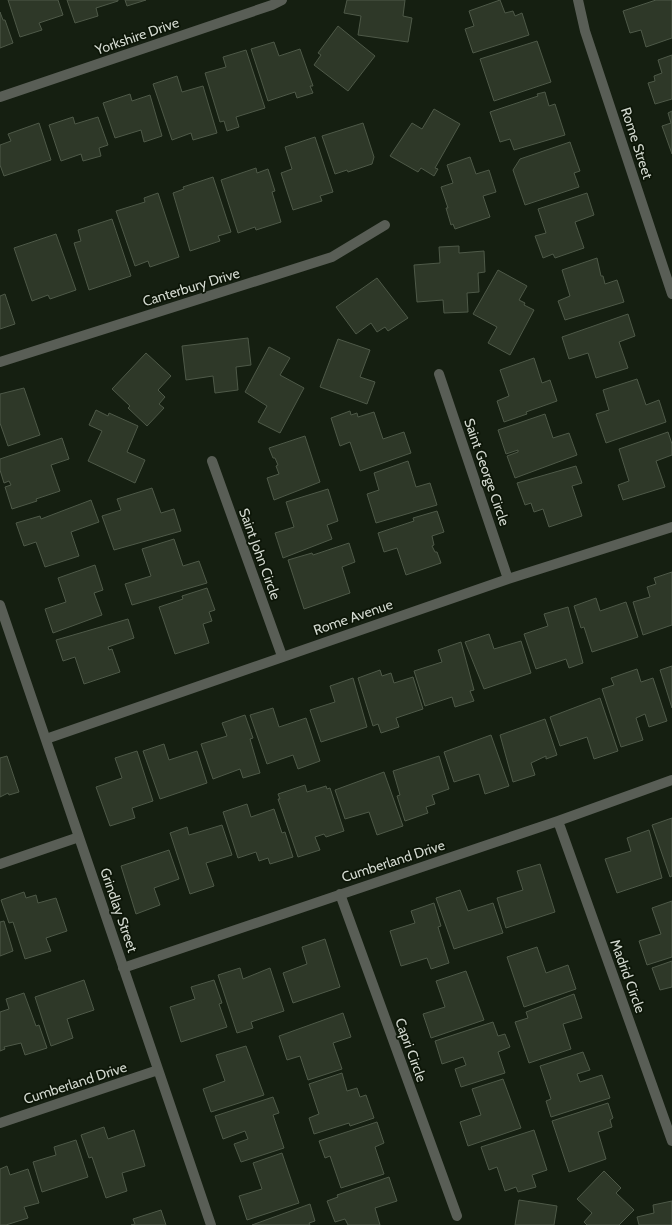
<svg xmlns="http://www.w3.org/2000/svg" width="672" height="1225" viewBox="0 0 672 1225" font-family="Cabin,sans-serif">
  <rect width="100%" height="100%" fill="#151f11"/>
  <path fill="#2e3828" stroke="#4e5948" d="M8 0H58L63 15 39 23 42 30 20 37Z
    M67 0H118V1L96 8 98 16 75 23Z
    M125 0H146L127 6Z
    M347 0H405L403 16 412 18 408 42 358 35 361 16 344 13Z
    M500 0 505 13 513 11 515 16 522 13 529 35 473 53 465 29 474 26 469 11Z
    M656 0H672V38L646 47 641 30 630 33 623 11Z
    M0 12 3 20H5L13 43 0 48Z
    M338 26 375 56 348 91 314 65 321 55 318 53Z
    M537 41 551 82 494 101 480 59Z
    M274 42 279 56 300 49 313 86H310L313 93 297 98 295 92 268 101 251 49Z
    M246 50 265 108 236 117 239 127 227 131 224 121 220 122 205 73 226 67 223 57Z
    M672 55V99L655 104 648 83 655 81 654 76 662 73 658 60Z
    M177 76 182 92 203 86 217 133 193 140 191 133 172 140 153 84Z
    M545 92 549 106 555 104 565 135 514 150 510 139 500 142 490 112 538 96 537 94Z
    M130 94 132 101 150 95 162 136 144 142 141 130 115 138 103 103Z
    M434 109 460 124 435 168 438 169 434 176 421 168 418 172 390 156 412 123 422 129Z
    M672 111V154L662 126 671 123 668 113Z
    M73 117 75 124 98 117 108 145 99 148 101 156 83 161 81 154 61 161 49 125Z
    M39 123 51 160 4 176 0 165V145L11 141 8 134Z
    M363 123 374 157 372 164 348 172 347 170 335 174 322 136Z
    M315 137 333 192 320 196 322 201 293 210 281 173 292 169 285 147Z
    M570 142 580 171 574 173 579 187 525 205 513 170 520 159Z
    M470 157 476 174 489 170 496 192 483 196 490 217 455 229 453 224 451 225 446 208H448L441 187 453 183 447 165Z
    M256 168 257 173 268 169 275 191 272 192 281 222 256 230 255 227 238 233 221 180Z
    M213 177 231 232 218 236 220 241 190 251 173 193 184 189 183 187Z
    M158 193 179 257 150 267 148 261 135 266 116 211 145 202 144 198Z
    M587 193 594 215 575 222 584 248 555 258 553 254 543 258 535 236 546 233 538 209Z
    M112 219 131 276 89 290 74 243 81 241 78 230Z
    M56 234 76 290 50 299 48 295 32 301 14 248Z
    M459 246V253L484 251 485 272 478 273 479 292 467 293 468 312 444 313 443 300 417 302 414 265 440 263 439 247Z
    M597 258 601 276H603L605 284 617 280 624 302 565 320 558 301 570 296 562 270Z
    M498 270 527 286 519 300 525 303 524 305 534 310 510 355 488 343 497 327 473 314Z
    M377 278 408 318 388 331 385 327 377 332 371 323 356 334 336 307Z
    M5 294 15 324 0 329V296Z
    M628 314 635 336 619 342 628 368 596 378 588 353 569 359 562 337Z
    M248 338 251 365 236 367 238 390 215 393 213 376 186 380 182 346Z
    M338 339 370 350 360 377 375 382 367 404 320 387Z
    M269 347 290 358 280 375 304 388 280 433 258 422 267 406 245 392Z
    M146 353 171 376 158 390 165 397 159 404 164 408 147 426 128 408 130 406 112 389Z
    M534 358 542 383 550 380 557 401 526 412 527 414 504 422 497 401 509 396 500 370Z
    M637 379 646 405 659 400 666 422 606 443 596 414 609 410 603 390Z
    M24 388 40 435 8 446 0 423V394Z
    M96 410 108 416 109 413 138 426 127 452 145 460 135 483 88 461 102 431 89 425Z
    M350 411 351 415 357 413 358 417 374 412 383 439 404 432 411 453 360 471 350 442 340 446 331 418Z
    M545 414 553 438 569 433 577 455 515 478 507 456 518 452V450L506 454 498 430Z
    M668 432 672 444V455L656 461 665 487 623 500 618 485 629 481 619 449Z
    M305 436 320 482 274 500 267 478 279 474 276 466 278 465 275 458H273L269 448Z
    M62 438 69 459 51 465 60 491 36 499 37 501 12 509 5 487 11 485 9 481 4 483 0 470V459Z
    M408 461 416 487 430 483 437 505 376 523 367 494 379 490 374 473Z
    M576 466 582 483 572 486 582 516 549 527 543 509 534 512 531 503 525 505 517 483Z
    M152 488 161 513 174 509 181 531 114 550 102 516 121 510 117 499Z
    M328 489 338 521 327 525 332 539 283 558 275 533 294 527 286 502Z
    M91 500 99 522 71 532 79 556 45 567 36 542 24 546 16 523 40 516 41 519Z
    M437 511 444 532 432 536 434 545 432 546 435 552H437L441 563 406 575 397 548 384 552 378 533 414 521 413 518Z
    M174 539 183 566 199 561 207 583 132 605 125 584 151 576 142 549Z
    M349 543 355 562 342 567 350 593 304 609 288 560 312 553 313 555Z
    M95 565 103 590 94 593 102 615 53 633 45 609 66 602 58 578Z
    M672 572V625L643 635 633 602 650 597 647 587 656 584 654 578Z
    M207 588 215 610 209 612 212 621 203 624 209 643 175 654 159 607 183 599 182 596Z
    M596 598 600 611 626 602 638 637 592 652 584 627 581 628 574 606Z
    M568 607 583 663 569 668 566 659 536 669 524 634 548 626 544 614Z
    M128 619 134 638 108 647 109 650 112 649 120 672 84 684 75 657 63 661 56 640Z
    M489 634 494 649 521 641 531 673 484 689 465 642Z
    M461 642 474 690 470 691 474 701 455 707 452 697 425 706 414 671 442 662 438 650Z
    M672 666V708L660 670Z
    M637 669 641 682 653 678 667 721 649 727 645 714 636 718 643 740 621 747 602 689 614 685 611 678Z
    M380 670 382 676 391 673 394 683 413 677 423 709 396 718 399 727 381 733 378 724 373 726 358 678Z
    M353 678 367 727 321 742 310 710 335 702 330 686Z
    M600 698 618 751 594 759 587 737 560 746 550 717Z
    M273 708 279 727 306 718 320 761 298 769 293 755 267 764 250 715Z
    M245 715 253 738 250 739 260 773 243 778 240 769 213 779 201 744 227 736 222 723Z
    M545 719 557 755 546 759V756L531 763 535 775 513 782 500 735Z
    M491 735 509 786 485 794 479 774 454 782 444 752Z
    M164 744 169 760 197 751 207 783 160 799 143 751Z
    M137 751 153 801 132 808 135 818 110 826 96 787 122 778 115 758Z
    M7 756 19 792 9 795 8 793 0 797V758Z
    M439 756 449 789 432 795 435 804 426 807 428 813 405 821 397 796 400 795 393 771Z
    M384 772 403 826 377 835 369 812 345 819 335 790Z
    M305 785 307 792 326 786 327 789 330 788 344 831 326 837 324 834 315 837 320 850 298 857 278 799H280L278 794Z
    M247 804 251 817 274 809 282 833 285 832 293 857 270 864 268 858 259 861 256 852 238 858 223 812Z
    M672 818V876L670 877 652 825Z
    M222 825 232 855 206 863 214 886 190 894 170 833 187 827 189 835Z
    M649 830 662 878 617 893 605 859 631 851 627 838Z
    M169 850 179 879 154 888 160 905 136 914 121 866Z
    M540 864 555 912 506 928 497 898 523 890 517 871Z
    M460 890 468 911 493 903 503 933 454 949 436 898Z
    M24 892 26 898 36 895 38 903 56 898 67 931 46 938 51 951 25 959 13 922 9 923 1 900Z
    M672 901V957L647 965 639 941 661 934 652 908Z
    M434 903 441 926 438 927 449 963 431 969 427 958 401 966 390 931 415 923 411 911Z
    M4 921 13 951 0 956V922Z
    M325 939 340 987 293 1003 283 973 307 964 302 947Z
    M537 947 546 973 568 965 576 989 524 1007 507 957Z
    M672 961V987L660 990 652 968Z
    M240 968 243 979 270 968 284 1011 251 1022 253 1028 237 1033 218 975Z
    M466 971 484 1020 431 1038 423 1014 445 1007 436 981Z
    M84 980 94 1010 67 1019 73 1038 51 1046 35 997Z
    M214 980 222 1003 219 1004 227 1027 181 1042 170 1007 195 999 191 987Z
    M24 993 36 1026 39 1025 47 1048 25 1055 21 1043 4 1047 5 1049 0 1051V1012L9 1009 6 999Z
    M574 994 582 1018 563 1024 571 1049 529 1063 515 1022 528 1018 526 1012Z
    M343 1013 351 1037 333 1043 342 1069 308 1080 300 1056 287 1060 279 1036Z
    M493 1022 498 1036 505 1034 510 1047 498 1052 505 1073 461 1087 455 1069 466 1065 463 1057 442 1064 435 1041Z
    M246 1046 264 1095 211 1112 203 1089 225 1081 216 1055Z
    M583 1052 590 1070 577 1074 580 1082 602 1075 610 1098 551 1117 546 1101 551 1099 540 1066Z
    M342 1073 347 1091 357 1088 360 1097 366 1095 374 1118 350 1126 349 1123 314 1134 309 1118 319 1114 309 1084Z
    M503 1079 521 1128 468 1146 460 1122 481 1115 472 1089Z
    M273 1097 279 1113 273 1115 284 1148 241 1162 234 1144 248 1139 245 1131 223 1139 215 1116Z
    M608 1103 613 1118 610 1120 612 1127 598 1132 606 1159 569 1172 552 1121Z
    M377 1122 384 1143 375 1147 384 1174 341 1188 330 1156 325 1158 319 1141Z
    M104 1127 108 1139 134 1130 145 1166 122 1173 127 1191 106 1198 92 1157 89 1158 81 1135Z
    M534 1130 547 1170 532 1175 536 1187 518 1192 516 1187 505 1191 497 1167 489 1170 481 1147Z
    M76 1140 88 1177 42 1192 33 1162 56 1155 54 1147Z
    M282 1153 299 1203 247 1220 239 1196 262 1189 253 1163Z
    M7 1166 10 1175 28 1169 39 1203 24 1207 28 1218 6 1225H0V1169Z
    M604 1171 621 1188 616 1193 634 1210 619 1225H587L584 1222 592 1213 577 1199Z
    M389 1177 397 1201 375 1208 380 1225H348L345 1219 335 1222 327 1201 338 1197 337 1195Z
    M519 1200 557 1206 554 1225H515Z
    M672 1201V1225H639L637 1217 654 1213 653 1205Z
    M310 1204 315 1221 309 1223 310 1225H252Z
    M161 1210 166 1225H131L135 1224 133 1219Z"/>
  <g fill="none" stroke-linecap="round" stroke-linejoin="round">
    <path stroke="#595e56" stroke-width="10" d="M578 0 585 31 672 294
      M0 97 272 5 282 0
      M0 362 332 257 385 225
      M439 374 508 579
      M212 461 282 656
      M0 605 211 1225
      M46 739 508 579 672 527
      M558 821 672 1141
      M0 864 79 837
      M340 894 457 1216
      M123 968 558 821 672 780
      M0 1123 158 1070"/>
  </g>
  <g text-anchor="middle" stroke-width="3.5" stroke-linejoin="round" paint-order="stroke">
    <g font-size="14" fill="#d3d9d0" stroke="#0d1608">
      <text transform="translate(137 36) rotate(-19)" y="5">Yorkshire Drive</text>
      <text transform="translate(637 143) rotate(72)" y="5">Rome Street</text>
      <text transform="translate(191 287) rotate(-17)" y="5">Canterbury Drive</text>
      <text transform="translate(487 472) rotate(71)" y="5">Saint George Circle</text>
      <text transform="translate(260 554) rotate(70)" y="5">Saint John Circle</text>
      <text transform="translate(353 617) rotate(-19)" y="5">Rome Avenue</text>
      <text transform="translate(393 861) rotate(-18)" y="5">Cumberland Drive</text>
      <text transform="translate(119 910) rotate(71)" y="5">Grindlay Street</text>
      <text transform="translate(628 976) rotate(70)" y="5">Madrid Circle</text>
      <text transform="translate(411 1050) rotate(70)" y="5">Capri Circle</text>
      <text transform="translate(75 1083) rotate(-18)" y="5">Cumberland Drive</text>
    </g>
  </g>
</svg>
